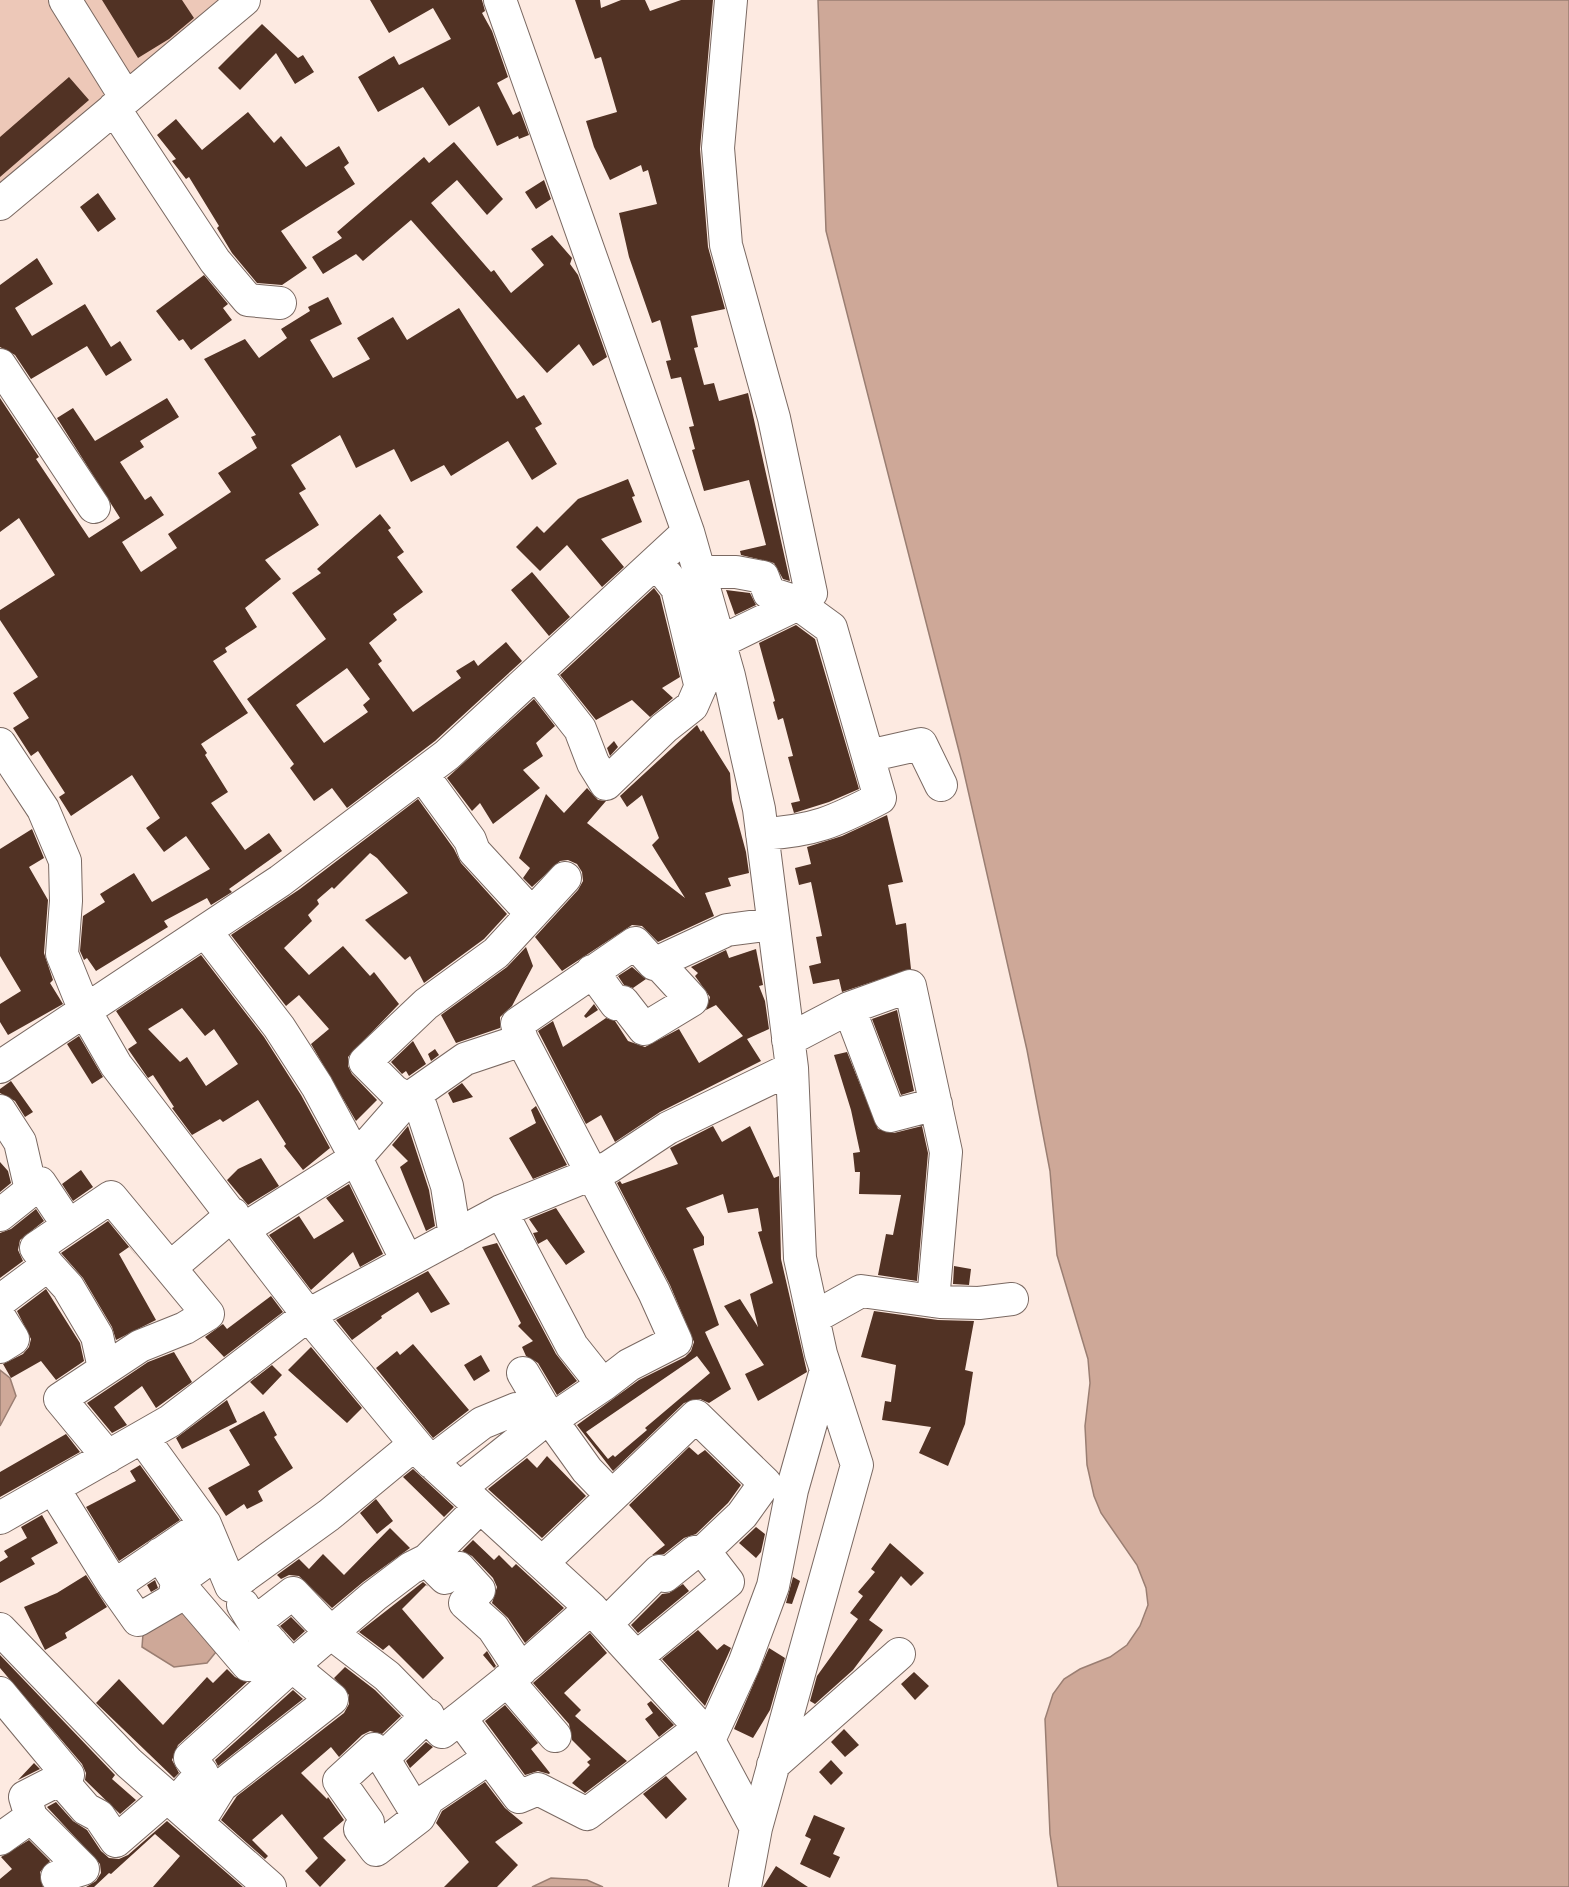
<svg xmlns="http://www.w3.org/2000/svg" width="1569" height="1887" viewBox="0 0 1569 1887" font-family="Signika,sans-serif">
  <rect width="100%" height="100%" fill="#fdeae1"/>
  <path fill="#edc8b8" d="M0 0H237L0 199Z"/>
  <path fill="#cea898" stroke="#9a7e72" stroke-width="1.5" d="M818 0H1569V1887H1058L1050 1834 1045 1719 1053 1694 1064 1679 1080 1669 1110 1657 1127 1645 1140 1626 1148 1605 1146 1588 1137 1565 1101 1513 1094 1496 1087 1465 1085 1426 1090 1383 1088 1359 1057 1255 1050 1171 1027 1050 960 755 826 231Z
    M0 1370 10 1378 16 1396 0 1426Z
    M180 1604 216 1652 207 1663 174 1667 142 1647 143 1634Z
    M551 1878 587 1880 603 1887H532Z"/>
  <path fill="#513224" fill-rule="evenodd" d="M102 0H182L194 18 169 39 138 58Z
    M370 0H482L485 11 482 13 492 31 508 77 497 83 513 115 520 111 529 135 519 139 518 136 497 146 479 106 449 126 423 87 378 112 358 77 394 56 399 65 451 39 433 8 389 33Z
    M575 0H600L601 8 621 0H645L650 11 681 0H713L700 149 708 247 725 309 691 316 698 347 694 348 704 385 714 383 719 401 748 393 790 581 783 579 774 563 741 555 740 551 766 545 749 480 704 491 692 450 695 449 689 427 694 426 681 377 671 379 666 361 671 360 660 320 652 323 629 257 619 213 657 204 648 170 643 172 641 165 610 180 594 147 586 121 617 112 601 57 595 59Z
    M262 24 298 58 303 55 314 72 295 84 276 53 240 90 218 68Z
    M69 77 89 100 0 177V137Z
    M248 112 274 143 281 136 306 167 339 146 349 163 344 167 355 184 281 231 307 268 282 285 257 283 232 253 217 228 219 226 189 177 186 179 172 161 176 159 157 135 176 119 202 150Z
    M454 142 503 199 487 215 457 180 431 203 491 272 494 270 511 293 544 265 531 249 552 235 572 258 570 264 578 275 607 357 593 366 579 344 547 373 411 220 363 261 356 254 323 274 312 257 342 238 337 232 424 157 429 163Z
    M544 180 551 199 536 209 525 192Z
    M98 193 116 219 98 232 80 207Z
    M37 258 53 284 15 308 32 336 85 304 111 347 120 341 132 360 106 376 87 346 31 379 15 355 0 347V285Z
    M204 275 228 304 223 308 232 320 191 350 183 339 179 341 156 311Z
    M328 297 342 324 310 340 333 378 370 359 357 338 393 317 407 340 459 308 517 399 524 395 542 424 535 428 557 464 532 480 508 441 451 476 444 465 411 482 394 449 356 468 340 435 291 465 306 489 299 493 319 525 265 560 281 579 245 608 257 627 225 648 227 652 213 661 248 713 201 744 207 753 205 755 228 792 211 803 245 850 269 833 282 851 229 889 232 892 211 905 207 898 164 921 168 927 96 971 87 958 84 960 80 951 83 916 105 902 100 894 134 873 152 902 210 869 186 836 164 852 146 828 160 818 132 775 71 816 59 797 65 793 38 751 31 756 13 728 29 718 13 693 38 677 0 620V610L55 575 19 518 0 532V398L39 457 36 459 89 538 120 518 57 418 73 408 95 441 167 398 179 417 140 441 144 447 120 462 145 500 151 496 164 515 122 542 141 572 177 548 168 534 231 492 218 473 257 448 251 437 256 435 204 359 245 339 259 358 287 338 281 329 310 311 308 307Z
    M628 479 635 496 632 497 642 522 601 539 624 567 602 587 567 545 540 571 516 547 537 526 544 533 578 499Z
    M380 514 391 528 388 530 404 552 397 557 423 592 393 614 397 620 369 643 382 661 378 664 413 712 461 678 456 671 474 660 478 666 506 642 522 661 435 741 347 808 332 788 314 801 290 768 294 764 247 699 326 639 292 593 321 573 317 569ZM347 668 370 699 363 705 368 712 324 743 296 705Z
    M532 572 570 617 549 636 511 590Z
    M654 588 660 596 680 677 662 688 673 698 650 717 632 700 596 720 560 675Z
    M726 590 750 593 756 605 735 615Z
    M796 625 815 639 859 789 829 802 794 813 791 803 800 801 788 757 793 756 783 718 778 720 773 702 775 701 759 643Z
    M534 699 555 726 536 743 543 756 523 770 540 788 493 824 480 803 472 811 447 778Z
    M697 725 701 732 703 730 730 773 732 800 746 852 749 873 728 878 731 886 705 893 714 916 658 942 642 926 632 925 562 971 535 937 578 890 583 881 582 872 577 864 568 860 560 861 532 887 523 878 530 868 519 858 546 794 564 813 587 788 598 800 606 801 587 823 685 898 652 845 659 838 642 795 627 807 620 796Z
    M614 741 618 747 610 756 607 748Z
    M418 799 454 849 461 863 507 914 484 939 424 983 410 956 405 960 365 920 408 893 377 858 370 853 334 889 332 887 317 900 319 904 308 915 312 921 284 948 309 975 343 946 370 976 374 972 399 1004 348 1057V1066L352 1074 377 1100 356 1121 311 1044 329 1029 299 995 286 1006 231 935 300 889Z
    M887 815 903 882 888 885 896 925 906 923 911 969 842 992 839 979 813 984 809 966 821 963 816 937 822 936 811 882 799 885 795 868 811 864 807 847 842 836Z
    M32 829 44 858 29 867 48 900 44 953 53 980 50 983 63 1004 8 1035 0 1022V1004L21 991 0 956V849Z
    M526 947 533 966 512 1006 500 1017V1028L456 1043 441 1015 507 967Z
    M756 949 763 985 759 986 765 1001 769 1029 747 1039 761 1061 660 1112 615 1142 601 1115 586 1124 538 1031 553 1021 563 1047 606 1018 615 1021 628 1041 645 1047 679 1029 699 1063 743 1036 716 1005 706 1010 710 997 695 976 698 973 691 967 726 950 729 958Z
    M201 955 264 1037 301 1095 330 1148 303 1170 284 1146 286 1144 258 1100 223 1122 220 1119 192 1135 172 1108 174 1107 153 1075 148 1078 128 1049 137 1043 116 1011ZM182 1008 205 1036 214 1029 238 1064 206 1086 187 1057 180 1062 148 1029Z
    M632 967 646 979 633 988 624 985 618 976Z
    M594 1004 598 1010 586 1018 584 1016Z
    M897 1010 914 1091 901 1095 872 1019Z
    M79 1036 103 1077 92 1084 67 1044Z
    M413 1041 426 1064 409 1076 406 1071 402 1074 391 1062Z
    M435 1049 439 1055 431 1061 428 1054Z
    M847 1052 878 1129 894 1133 922 1126 928 1153 917 1281 878 1275 886 1234 893 1235 901 1195 859 1194 860 1172H855L853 1153 860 1152 851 1110 834 1055Z
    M11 1081 33 1112 25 1117 15 1101 0 1093V1089Z
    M462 1083 473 1097 453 1103 448 1093Z
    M536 1106 567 1165 533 1179 509 1138 536 1123 531 1110Z
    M408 1126 429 1190 435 1226 426 1231 400 1167 408 1161 392 1145Z
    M713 1126 722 1142 750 1126 774 1178 779 1176 781 1259 807 1372 758 1401 745 1374 764 1365 724 1306 740 1299 758 1327 750 1294 773 1283 758 1232 762 1231 758 1208 728 1213 723 1194 686 1208 704 1237V1245L693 1249 719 1325 705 1332 731 1389 709 1403 700 1399 684 1403 613 1471 577 1425 639 1380 685 1357 691 1351 694 1342 670 1285 617 1183 620 1181 622 1184 678 1164 670 1148ZM697 1356 710 1373 645 1428 647 1430 615 1457 613 1455 608 1459 586 1432Z
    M261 1158 279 1186 248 1205 227 1180 238 1169Z
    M0 1162 8 1171 11 1183 0 1192Z
    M81 1170 93 1187 73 1201 62 1184Z
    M349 1184 383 1254 360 1267 353 1252 311 1290 269 1235 299 1216 314 1239 344 1221 326 1198Z
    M556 1208 585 1252 566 1265 547 1239 538 1244 533 1233 538 1232 529 1219Z
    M36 1209 44 1221 20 1240 18 1250 23 1261 0 1278V1233L11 1229Z
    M108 1221 139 1259 129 1247 119 1254 156 1320 116 1340 112 1327 83 1278 61 1253Z
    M497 1243 556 1354 577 1381 557 1395 538 1363 526 1356 522 1347 533 1341 518 1326 521 1323 482 1247Z
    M954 1266 971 1269 969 1285 953 1284Z
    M428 1271 450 1304 431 1313 418 1292 381 1316 382 1318 352 1340 336 1320Z
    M46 1289 80 1343 84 1361 56 1380 41 1361 11 1378 3 1364 23 1354 29 1347 31 1339 17 1311Z
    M271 1296 283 1312 224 1357 205 1337 223 1324 227 1329Z
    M874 1311 938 1320 974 1321 965 1370 973 1372 965 1424 948 1466 919 1453 931 1427 882 1420 885 1401 891 1402 896 1365 861 1357Z
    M413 1344 469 1410 433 1438 376 1368 397 1351 400 1355Z
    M311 1347 362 1408 347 1423 288 1370Z
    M174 1352 192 1382 156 1408 142 1386 114 1407 127 1425 112 1433 87 1403 148 1362Z
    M481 1355 490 1371 474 1381 464 1365Z
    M272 1365 282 1375 263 1395 250 1382Z
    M227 1400 237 1422 182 1449 176 1438Z
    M264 1411 277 1435 274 1437 293 1468 258 1491 263 1501 247 1509 244 1504 226 1516 208 1488 250 1465 229 1430Z
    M66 1434 80 1452 0 1497V1472Z
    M689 1447 698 1455 705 1450 741 1485 728 1503 696 1534 684 1538 664 1554 652 1555 665 1545 629 1505Z
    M547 1456 586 1496 542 1538 488 1489 527 1458 537 1468Z
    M140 1465 180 1520 119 1561 86 1507 136 1481 130 1471Z
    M413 1469 454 1507 444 1517 403 1477Z
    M376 1499 393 1521 377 1534 360 1513Z
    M42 1515 58 1543 31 1558 35 1564 0 1583V1562L8 1557 4 1551 27 1538 21 1527Z
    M756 1527 765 1534 761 1552 756 1558 739 1543Z
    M390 1528 410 1548 363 1582 332 1608 299 1576 289 1575 281 1579 277 1575 299 1559 309 1569 323 1554 344 1575Z
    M473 1540 494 1560 499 1555 512 1568 516 1564 564 1608 525 1643 508 1618 492 1603 497 1587 493 1578 472 1556 462 1551Z
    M890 1543 924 1573 911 1586 901 1576 869 1620 883 1630 853 1670 815 1704 810 1701 817 1676 858 1619 850 1613 863 1596 858 1592 875 1572 871 1569Z
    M86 1575 107 1607 65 1633 67 1638 45 1650 24 1607 57 1593Z
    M793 1577 800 1581 792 1604 786 1603Z
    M155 1580 158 1588 151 1592 147 1585Z
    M423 1582 429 1587 426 1585 402 1609 444 1658 423 1679 389 1645 383 1650 359 1632Z
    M683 1584 689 1591 638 1633 631 1625 662 1594 669 1593Z
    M291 1617 305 1631 294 1641 280 1626Z
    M698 1630 717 1650 724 1644 731 1648 705 1706 662 1659Z
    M590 1633 607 1653 564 1693 581 1710 575 1716 627 1761 585 1793 572 1783 590 1765 587 1762 591 1759 572 1740 569 1724 533 1683Z
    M769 1648 785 1658 770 1710 753 1738 734 1729Z
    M487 1651 496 1666 494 1668 483 1655Z
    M0 1655 115 1775 112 1779 136 1800 120 1814 85 1780 86 1773 82 1764 0 1668Z
    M345 1667 375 1690 401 1716 382 1734 370 1731 362 1735 339 1757 331 1747 301 1773 327 1799 328 1797 344 1820 323 1838 346 1860 320 1887 305 1871 318 1858 282 1814 252 1840 268 1856 265 1859 221 1820 237 1796 344 1713 349 1704V1695L334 1678Z
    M227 1669 235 1677 247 1682 178 1745 172 1760 179 1773 174 1778 96 1703 119 1679 163 1725 207 1677 213 1683Z
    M914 1672 929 1686 915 1700 901 1684Z
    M293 1690 303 1699 218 1766 215 1760Z
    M651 1701 674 1725 659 1737 645 1719 653 1713 647 1704Z
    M505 1705 538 1743 531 1749 550 1773 549 1774 538 1771 525 1775 485 1721Z
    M844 1729 859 1745 845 1757 831 1742Z
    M426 1742 433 1747 410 1768 406 1761Z
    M831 1760 843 1773 831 1785 819 1772Z
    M34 1763 40 1769 18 1780Z
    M666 1776 687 1799 666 1819 643 1794Z
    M485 1782 505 1808 523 1823 495 1842 518 1865 497 1887H444L469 1862 436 1823 442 1811Z
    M56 1802 73 1821 87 1830 101 1851 109 1858 119 1859 128 1855 167 1821 243 1887H153L180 1856 155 1834 111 1874 109 1873 94 1887H86L96 1881 101 1873 100 1864 47 1807Z
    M814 1815 845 1828 833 1854 840 1857 830 1878 800 1864 811 1839 805 1836Z
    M29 1840 50 1861 40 1872 43 1887H0V1879L12 1869 1 1857Z
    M776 1866 808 1887H763Z"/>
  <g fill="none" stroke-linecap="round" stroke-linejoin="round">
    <defs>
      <path id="minor" d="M65 0 126 98
        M500 0 688 532 729 676 759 809 792 1068 800 1258 821 1354 857 1465 756 1828 745 1887
        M114 108 215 261 248 300 280 303
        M0 204 244 0
        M0 365 94 507
        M656 562 677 588 700 684
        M700 572H736L763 577 769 593 794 601 831 628 880 798C834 822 814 831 762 834
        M536 673 580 729 593 763 606 784 664 728 692 706 720 642 798 604 811 593 774 418 726 245 718 148 731 0
        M0 744 43 809 65 861 66 901 62 954 85 1011 116 1065 308 1315 426 1457 591 1608 705 1733 756 1828
        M868 756 921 744 941 785
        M422 774 470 840 474 851 532 914
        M206 932 279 1027 317 1086 358 1162
        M592 971 616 1004 623 1002 644 1029 692 1000 657 962
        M849 1008 890 1116 936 1104
        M522 1040 517 1024 635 943 654 964 727 930 773 924
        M788 1040 849 1008 910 986 946 1152 933 1301
        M0 1067 280 881 447 755 688 532
        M0 1111 20 1142 31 1190
        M356 1158 408 1099 465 1059 522 1040 654 1292 676 1341 629 1365 603 1385
        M501 1211 572 1346 603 1385 551 1420
        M0 1215 40 1183 68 1225
        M244 1229 356 1158 407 1261
        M455 1236 447 1186 421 1107 394 1091 365 1062 426 1004 496 953 565 878
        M48 1265 68 1287 97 1336 104 1368
        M170 1268 233 1214
        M0 1301 48 1265 36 1248 111 1197 208 1314 185 1328 140 1346 60 1399 108 1457
        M0 1318 13 1339 0 1347
        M813 1318 861 1291 940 1302 979 1303 1012 1299
        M523 1373 549 1417
        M142 1437 205 1524 231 1586 329 1515 415 1444
        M431 1462 482 1423 516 1409 549 1417
        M53 1488 114 1586 205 1524
        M460 1488 549 1417 587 1470 611 1495
        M0 1518 170 1421 308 1315 501 1211 609 1167 668 1128 792 1068
        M160 1554 177 1582 248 1665 272 1643
        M427 1560 445 1578 459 1568 479 1590 465 1603 493 1628 521 1670
        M542 1563 696 1416 765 1483 742 1515 704 1551 728 1582 637 1657
        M114 1586 138 1620 174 1599 177 1582 217 1553
        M254 1623 293 1593 332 1634 387 1676 442 1732 460 1718 519 1797 538 1789 587 1814 700 1728
        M606 1624 659 1571 665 1576 695 1552 704 1551
        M0 1629 129 1763 270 1887
        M507 1680 555 1736
        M0 1693 68 1775 25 1797 31 1817
        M428 1715 383 1758 374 1749 339 1781 368 1822 360 1829 376 1850 419 1817 428 1799 489 1758
        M460 1718 530 1662 591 1608
        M709 1740 744 1664 773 1586 792 1490 826 1370
        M383 1758 419 1817
        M773 1765 899 1654
        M60 1779 86 1809 99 1816 116 1841 168 1796
        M176 1803 202 1773 190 1758 292 1666 254 1623 243 1605
        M198 1823 221 1786 332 1699 292 1666 374 1596 411 1568 427 1560 480 1507
        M0 1839 31 1817 83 1869 57 1877"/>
    </defs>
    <use href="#minor" stroke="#7a6962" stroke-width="34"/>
    <use href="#minor" stroke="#fff" stroke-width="32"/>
  </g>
</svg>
